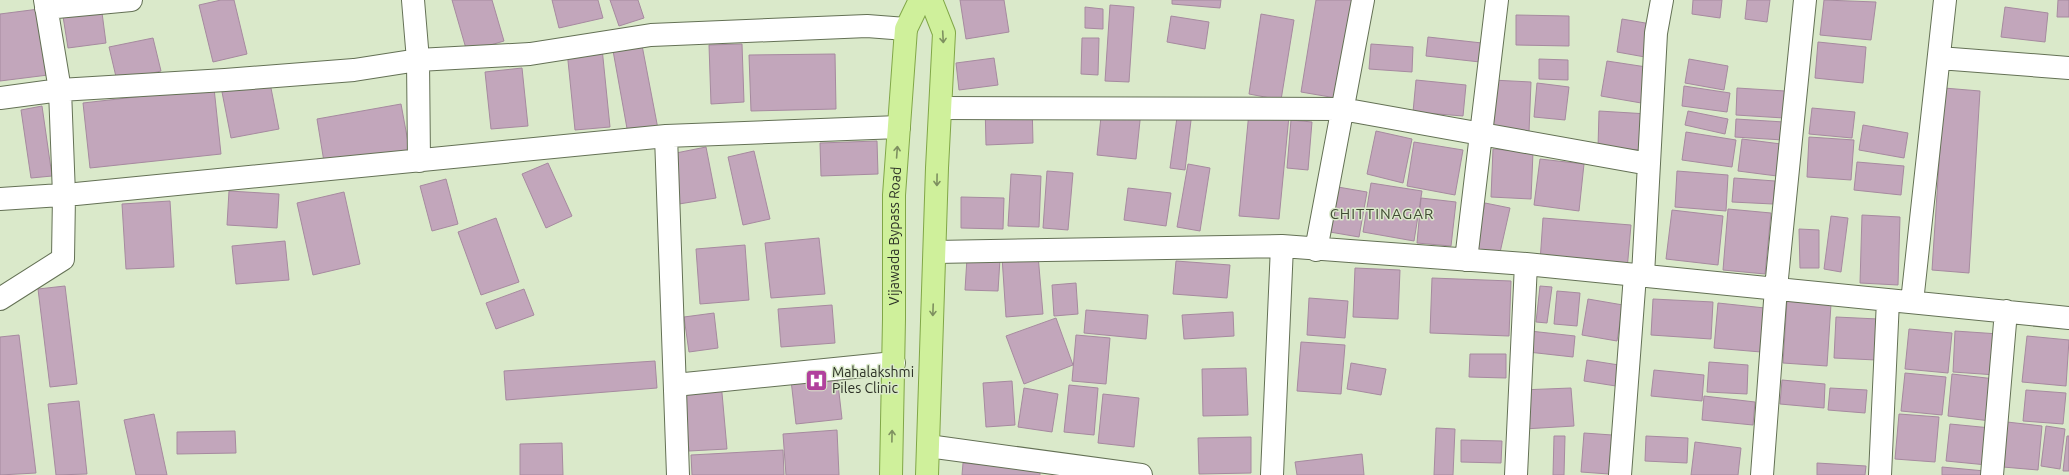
<svg xmlns="http://www.w3.org/2000/svg" width="2069" height="475" viewBox="0 0 2069 475" font-family="Ubuntu,sans-serif">
  <rect width="100%" height="100%" fill="#dae9ca"/>
  <path fill="#c2a6bb" stroke="#a68a9f" d="M221 0H234L247 54 213 62 199 5Z
    M452 0H492L504 41 467 52Z
    M552 0H598L603 18 559 28Z
    M610 0H638L644 18 619 26Z
    M960 0H1004L1009 32 966 39Z
    M1172 0H1221L1220 8 1172 4Z
    M1316 0H1353L1336 98 1301 92Z
    M1693 0H1722L1720 18 1692 14Z
    M1747 0H1770L1767 22 1745 19Z
    M1824 0 1876 2 1871 40 1820 35Z
    M2058 0H2069V17H2057Z
    M101 5 106 43 68 48 62 10Z
    M1110 5 1134 7 1129 82 1105 81Z
    M1085 7 1103 9V29L1085 28Z
    M2005 7 2048 13 2045 42 2001 37Z
    M39 9 48 75 0 81V14Z
    M1261 14 1294 20 1281 100 1249 94Z
    M1516 15 1569 16V46L1516 45Z
    M1171 16 1209 22 1205 49 1167 42Z
    M1622 19 1651 24 1645 57 1617 52Z
    M1428 37 1482 43 1480 62 1426 56Z
    M153 38 161 71 117 81 109 47Z
    M1082 38H1099L1098 75 1081 74Z
    M641 40 658 129 628 134 612 45Z
    M1818 42 1866 47 1863 83 1815 78Z
    M742 44 744 102 711 104 709 45Z
    M1371 44 1413 47 1412 72 1369 69Z
    M602 48 610 127 575 130 567 51Z
    M835 54 836 109 751 111 749 55Z
    M994 58 998 85 959 90 956 63Z
    M1539 59 1568 60V80L1539 79Z
    M1689 59 1728 66 1724 90 1685 83Z
    M1607 61 1653 68 1647 104 1601 96Z
    M522 68 528 126 491 129 485 72Z
    M1416 80 1466 85 1463 116 1413 112Z
    M1492 80 1531 82 1529 132 1490 130Z
    M270 83 279 129 231 138 222 92Z
    M1537 83 1569 87 1565 120 1534 117Z
    M1684 86 1730 93 1727 112 1682 106Z
    M214 88 221 154 90 168 83 103Z
    M1737 88 1785 91 1784 118 1736 115Z
    M1944 88 1980 91 1969 273 1932 270Z
    M1032 102 1033 143 986 145 985 104Z
    M401 104 410 153 325 168 317 119Z
    M42 106 52 176 31 178 21 110Z
    M1102 107 1141 111 1136 159 1097 155Z
    M1812 108 1855 112 1852 138 1809 134Z
    M1178 110 1192 112 1185 170 1170 168Z
    M1599 111 1648 114 1646 150 1598 148Z
    M1688 111 1728 119 1725 134 1685 125Z
    M1249 112 1289 116 1279 219 1239 216Z
    M1736 119 1784 122 1783 140 1735 137Z
    M1291 120 1312 122 1308 170 1287 168Z
    M1863 125 1908 133 1904 158 1859 150Z
    M1376 131 1412 139 1403 183 1367 174Z
    M1686 132 1736 140 1732 167 1682 160Z
    M1809 137 1854 140 1851 180 1807 177Z
    M1742 139 1781 144 1777 176 1738 171Z
    M877 141 878 174 821 176 820 143Z
    M1414 142 1463 150 1455 195 1407 186Z
    M706 147 716 198 679 204 671 154Z
    M1493 149 1533 152 1531 199 1491 197Z
    M754 151 770 219 743 225 728 157Z
    M1540 159 1584 164 1579 211 1534 205Z
    M1857 162 1904 166 1901 195 1854 190Z
    M548 163 572 216 546 228 522 174Z
    M1188 164 1210 168 1200 231 1177 227Z
    M1047 171 1073 173 1068 230 1043 228Z
    M1677 171 1728 175 1726 211 1675 207Z
    M1011 174 1041 176 1039 227 1008 226Z
    M1734 178 1775 181 1773 204 1732 202Z
    M446 179 458 224 432 231 420 186Z
    M1371 183 1422 191 1414 241 1363 232Z
    M1332 186 1367 192 1359 237 1324 231Z
    M1128 188 1171 193 1166 226 1124 220Z
    M229 191 279 194 277 228 227 225Z
    M344 192 360 264 313 275 297 203Z
    M961 197 1004 198 1003 229 961 228Z
    M1421 198 1456 202 1451 246 1417 243Z
    M170 201 174 267 126 269 122 204Z
    M1485 203 1510 208 1499 257 1475 252Z
    M1728 209 1771 213 1765 274 1723 270Z
    M1672 210 1723 216 1718 265 1666 259Z
    M1862 215 1900 217 1898 285 1860 283Z
    M1831 216 1848 218 1841 272 1824 269Z
    M496 218 519 282 481 295 458 232Z
    M1543 218 1631 225 1627 270 1540 262Z
    M1799 229 1819 230V268H1800Z
    M819 238 825 294 771 298 765 243Z
    M285 241 289 280 236 284 232 246Z
    M745 245 749 300 700 304 696 249Z
    M1038 255 1043 314 1006 317 1002 257Z
    M967 258 1000 259 998 291 965 290Z
    M1176 261 1230 265 1227 298 1173 294Z
    M1355 268 1400 270 1398 319 1353 317Z
    M1432 278 1511 281 1509 336 1430 333Z
    M1076 283 1078 314 1054 316 1052 285Z
    M65 286 77 384 50 387 38 289Z
    M1540 286 1552 287 1547 323 1536 322Z
    M524 289 534 315 496 329 486 303Z
    M1557 291 1580 293 1577 326 1554 324Z
    M1309 298 1348 301 1345 338 1307 335Z
    M1588 299 1623 305 1617 341 1582 335Z
    M1653 299 1713 302 1711 339 1651 335Z
    M1787 301 1831 304 1827 366 1783 363Z
    M1718 303 1765 308 1761 352 1714 348Z
    M832 305 835 343 781 347 778 309Z
    M1086 310 1148 315 1146 339 1084 333Z
    M1233 312 1234 336 1184 339 1182 315Z
    M714 313 718 348 689 352 684 317Z
    M1836 317 1878 319 1876 360 1834 358Z
    M1056 318 1073 365 1024 384 1006 336Z
    M1909 329 1952 333 1948 373 1905 369Z
    M1530 331 1575 336 1573 357 1528 352Z
    M1955 331 1999 334 1996 375 1953 372Z
    M19 335 36 473 0 475V337Z
    M1076 335 1110 338 1106 384 1072 381Z
    M2027 336 2069 340 2066 386 2022 382Z
    M1301 342 1345 345 1341 394 1297 391Z
    M1470 354H1506V378L1469 377Z
    M1587 360 1619 365 1616 386 1584 381Z
    M655 361 657 388 506 400 504 371Z
    M1709 362 1748 365 1747 394 1707 392Z
    M1351 363 1386 369 1381 395 1347 389Z
    M1246 368 1248 415 1203 416 1202 369Z
    M1654 370 1704 375 1702 401 1651 396Z
    M1905 373 1946 377 1942 415 1901 411Z
    M1952 374 1995 379 1991 421 1948 416Z
    M837 375 842 419 796 424 791 380Z
    M1782 380 1825 384 1824 408 1780 404Z
    M1012 381 1015 425 986 427 983 383Z
    M721 382 727 449 689 451 683 385Z
    M1069 385 1098 388 1094 435 1064 432Z
    M1024 388 1058 394 1052 432 1018 427Z
    M1571 388 1574 426 1524 429 1521 390Z
    M1830 388 1867 390 1865 413 1828 410Z
    M2026 390 2066 393 2063 424 2023 421Z
    M1103 394 1139 398 1134 447 1098 443Z
    M1704 396 1755 402 1753 425 1702 420Z
    M79 401 87 474 56 475 48 404Z
    M154 414 167 475H136L124 420Z
    M1899 414 1939 417 1935 462 1895 459Z
    M2007 422 2042 426 2038 470 2003 467Z
    M1950 424 1991 428 1987 465 1946 461Z
    M2046 426 2065 429 2060 469 2041 466Z
    M1436 428 1455 429 1453 475H1434Z
    M837 430 839 475H786L783 434Z
    M235 431 236 453 177 454V432Z
    M1584 433 1612 435 1609 474 1581 472Z
    M1554 436H1565L1564 475H1553Z
    M1646 436 1688 438 1687 463 1645 461Z
    M2067 436H2069V471H2063Z
    M1251 437V473L1199 474 1198 438Z
    M1461 440 1502 441 1501 463 1461 462Z
    M1695 442 1741 448 1738 475H1691Z
    M562 443 563 475H520V444Z
    M783 450 784 475H692L691 455Z
    M1362 454 1364 475H1297L1295 462Z
    M963 463 1040 469V475H962Z
    M1817 463 1866 466 1865 475H1817Z
    M1942 467 1985 471V475H1942Z"/>
  <g fill="none" stroke-linecap="round" stroke-linejoin="round">
    <defs>
      <path id="minor" d="M413 0 418 60 419 161
        M46 8 131 0
        M1939 58 2069 68
        M0 98 60 90 225 80 354 70 418 60 530 54 651 35 867 26 906 29
        M941 108 1342 109 1649 164
        M666 136 678 475
        M0 199 76 194 666 136 899 127
        M1316 250 1363 0
        M935 252 1282 246 1526 264 2069 318
        M1466 260 1497 0
        M1643 275 1656 33 1662 0
        M0 299 63 259 64 195 60 90 45 0
        M1912 302 1945 0
        M675 385 894 363
        M928 446 1141 475
        M1272 475 1282 246
        M1516 475 1526 264
        M1620 475 1635 275
        M1762 475 1776 288 1805 0
        M1880 475 1888 300
        M1992 475 2006 311"/>
      <g id="major">
        <path id="s1" d="M891 475 894 319V195L906 29 920 0"/>
        <path d="M927 475 937 168 944 33 931 0"/>
      </g>
    </defs>
    <use href="#minor" stroke="#647155" stroke-width="24"/>
    <use href="#major" stroke="#81a747" stroke-width="24"/>
    <use href="#minor" stroke="#fff" stroke-width="22"/>
    <use href="#major" stroke="#cff09b" stroke-width="22"/>
  </g>
  <defs><path id="oneway-shaft" d="M-6 0H5M1.5-3L5.5 0L1.5 3" fill="none" stroke-width="1.6" stroke-linecap="round" stroke-linejoin="round"/></defs>
  <g stroke="#7e9060">
    <use href="#oneway-shaft" transform="translate(943 37) rotate(87)"/>
    <use href="#oneway-shaft" transform="translate(897 152) rotate(-86)"/>
    <use href="#oneway-shaft" transform="translate(937 180) rotate(91)"/>
    <use href="#oneway-shaft" transform="translate(933 310) rotate(92)"/>
    <use href="#oneway-shaft" transform="translate(892 436) rotate(-89)"/>
  </g>
  <defs>
    <symbol id="hospital-square" viewBox="-11 -11 22 22"><rect x="-9" y="-9" width="18" height="18" rx="4" fill="#b1419d" stroke="#dae9ca"/><path d="M-5-5h3v3.5h4V-5h3V5h-3V1.5h-4V5h-3Z" fill="#fff"/></symbol>
  </defs>
  <g fill-rule="evenodd">
    <use href="#hospital-square" x="804" y="368" width="25" height="25"/>
  </g>
  <g text-anchor="middle" stroke-width="3" stroke-linejoin="round" paint-order="stroke">
    <g font-size="14" fill="#2c3126" stroke="#dae9ca">
      <text dy="5" stroke="none"><textPath href="#s1" startOffset="239">Vijawada Bypass Road</textPath></text>
    </g>
    <g font-size="14" fill="#2c3126" stroke="#dae9ca" text-anchor="start">
      <text x="832" y="377">Mahalakshmi<tspan x="832" dy="16">Piles Clinic</tspan></text>
    </g>
    <g font-size="15" letter-spacing="1" fill="#414c33" stroke="#dae9ca">
      <text x="1382" y="219">CHITTINAGAR</text>
    </g>
  </g>
</svg>
